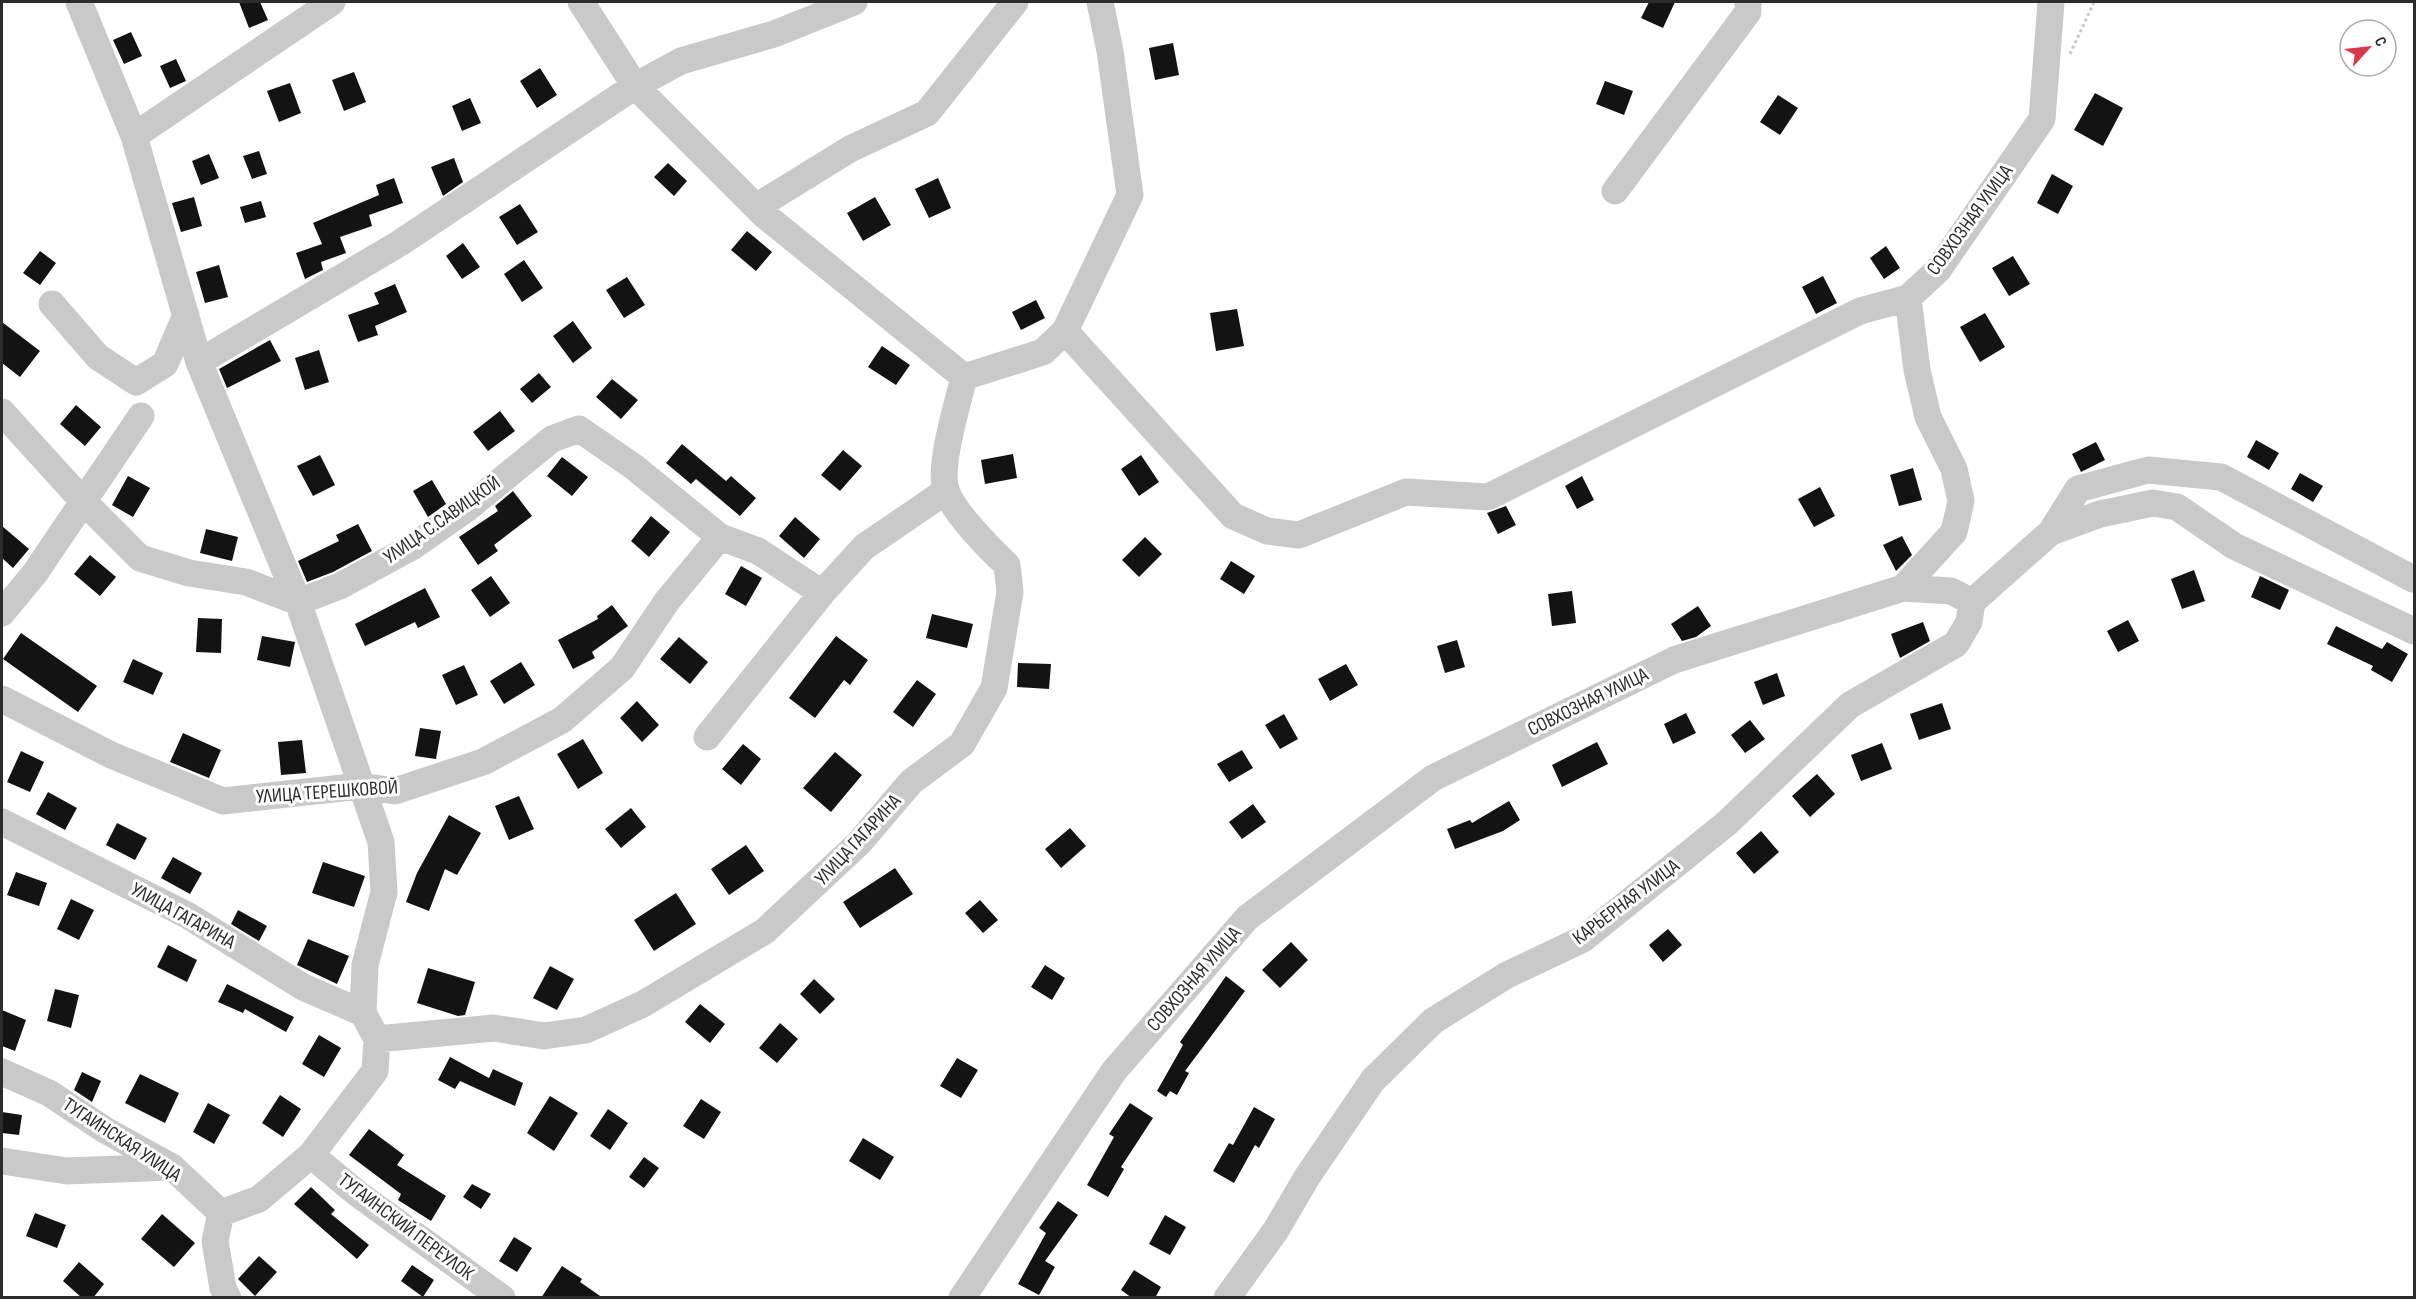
<svg xmlns="http://www.w3.org/2000/svg" width="2416" height="1299" font-family="'Sofia Sans Condensed',sans-serif">
	<rect width="100%" height="100%" fill="#fff"/>
	<path fill="#131313" d="M239 2H260L268 20 249 28Z
		M1649 2H1675L1663 28 1641 18Z
		M131 32 142 56 124 64 113 40Z
		M1173 43 1179 75 1155 80 1149 48Z
		M176 59 186 81 170 88 160 66Z
		M540 68 557 95 537 108 520 81Z
		M354 72 366 102 344 111 332 80Z
		M1605 81 1633 91 1624 115 1596 104Z
		M290 83 301 113 279 122 267 91Z
		M2095 93 2123 108 2103 146 2074 130Z
		M1778 95 1798 108 1780 135 1760 122Z
		M470 98 481 123 462 131 452 106Z
		M259 151 267 174 252 179 243 156Z
		M209 154 219 178 201 185 192 161Z
		M454 158 463 182 443 196 431 167Z
		M668 163 687 181 674 196 654 177Z
		M2052 174 2073 186 2058 214 2037 203Z
		M394 178 403 203 369 215 372 226 340 237 346 253 321 262 323 270 305 279 296 253 322 244 313 223 379 195 376 185Z
		M938 178 951 208 929 218 915 189Z
		M194 197 202 226 181 232 172 203Z
		M875 197 891 225 863 241 847 213Z
		M261 201 266 217 245 223 240 207Z
		M520 204 538 232 517 245 499 217Z
		M747 231 772 252 756 271 731 250Z
		M463 243 480 267 462 279 446 256Z
		M1886 246 1900 268 1884 279 1870 258Z
		M40 251 56 263 40 285 23 273Z
		M2013 256 2030 284 2009 296 1992 268Z
		M524 260 543 288 522 302 504 274Z
		M219 265 228 297 205 303 196 272Z
		M1823 276 1837 303 1816 314 1802 287Z
		M627 277 645 305 624 318 606 290Z
		M395 284 407 312 375 326 378 335 358 342 348 315 379 304 374 293Z
		M1036 300 1045 318 1021 330 1012 312Z
		M1237 309 1244 346 1216 351 1210 313Z
		M1985 313 2005 347 1980 362 1960 327Z
		M573 321 592 348 573 363 553 336Z
		M2 322 40 351 20 377 2 363Z
		M270 340 281 361 227 388 219 369Z
		M882 346 910 365 896 385 868 367Z
		M319 350 329 382 305 390 295 358Z
		M539 373 551 387 532 403 520 389Z
		M612 379 638 400 621 419 596 397Z
		M76 405 101 427 85 446 60 424Z
		M500 411 515 431 488 451 473 432Z
		M2256 440 2279 453 2269 470 2247 457Z
		M2096 442 2105 460 2081 472 2072 454Z
		M682 444 726 481 731 476 756 498 740 516 696 479 691 484 666 463Z
		M843 450 862 466 840 491 821 475Z
		M1013 454 1017 478 985 484 981 460Z
		M320 455 335 485 313 496 297 466Z
		M1141 455 1159 482 1139 496 1121 469Z
		M562 457 588 477 572 496 547 476Z
		M1913 468 1922 500 1899 506 1890 475Z
		M2300 473 2323 486 2313 502 2291 489Z
		M128 476 150 488 133 517 112 505Z
		M1582 476 1594 500 1577 509 1565 486Z
		M432 480 446 504 428 517 413 491Z
		M1820 487 1835 516 1814 527 1798 499Z
		M513 491 532 516 494 545 498 551 478 565 459 537 498 511 495 506Z
		M1506 506 1516 525 1498 534 1487 513Z
		M651 516 670 532 649 557 631 541Z
		M795 517 820 539 804 558 779 536Z
		M358 524 372 551 333 572 307 582 298 561 339 541 336 535Z
		M2 526 29 549 13 568 2 558Z
		M206 529 238 537 232 561 200 553Z
		M1902 536 1912 555 1896 571 1883 545Z
		M1145 537 1162 554 1139 577 1122 560Z
		M90 555 116 577 100 596 74 574Z
		M1231 561 1255 576 1244 594 1220 579Z
		M741 566 762 578 746 606 725 594Z
		M2194 570 2205 601 2182 609 2171 579Z
		M491 576 510 603 490 617 471 590Z
		M2260 576 2289 590 2280 610 2251 597Z
		M425 588 440 617 418 628 415 622 365 646 355 624Z
		M1572 591 1576 623 1552 626 1548 594Z
		M612 605 628 626 592 652 595 658 573 669 558 640 598 619 597 616Z
		M1698 606 1711 626 1696 637 1682 641 1671 624Z
		M932 614 973 624 967 648 926 638Z
		M198 618 222 619 221 653 196 652Z
		M2128 620 2139 641 2118 652 2107 631Z
		M1923 622 1930 641 1900 658 1891 634Z
		M2336 626 2382 649 2387 642 2408 654 2392 682 2371 670 2373 666 2327 644Z
		M21 633 97 686 78 712 3 659Z
		M262 636 295 642 290 667 257 660Z
		M836 636 868 660 850 685 844 680 815 718 789 698Z
		M679 637 708 662 690 684 660 659Z
		M1457 640 1465 667 1445 673 1437 646Z
		M133 659 163 673 153 695 123 682Z
		M521 662 535 685 504 704 490 681Z
		M1018 663 1051 664 1049 689 1017 687Z
		M1346 664 1358 685 1330 701 1318 679Z
		M464 665 478 695 456 705 442 675Z
		M1777 673 1785 696 1763 705 1754 682Z
		M917 680 936 694 913 727 893 712Z
		M637 701 659 725 642 742 620 718Z
		M1942 703 1951 729 1919 740 1910 714Z
		M1686 713 1696 733 1673 744 1664 724Z
		M1284 714 1298 739 1280 749 1265 725Z
		M1750 720 1765 739 1745 753 1731 735Z
		M420 728 441 731 436 759 415 756Z
		M183 733 221 750 209 778 170 762Z
		M583 739 603 773 578 789 557 754Z
		M302 740 306 773 281 775 278 742Z
		M1597 742 1608 764 1562 787 1552 765Z
		M1882 743 1892 769 1861 781 1851 755Z
		M743 744 761 759 741 785 722 769Z
		M1242 750 1253 768 1229 782 1217 764Z
		M21 751 44 762 30 792 7 782Z
		M835 752 862 775 831 812 803 788Z
		M1817 774 1835 794 1810 817 1792 796Z
		M48 792 77 808 65 830 36 814Z
		M519 796 534 829 509 840 495 806Z
		M1509 801 1520 820 1503 831 1455 849 1447 829 1470 820 1472 823Z
		M1253 804 1266 822 1242 839 1229 822Z
		M631 808 646 827 621 848 605 829Z
		M449 815 481 833 457 875 445 869 429 911 406 902 417 873Z
		M117 823 147 838 135 860 106 845Z
		M1070 828 1086 846 1061 868 1045 849Z
		M1761 831 1779 852 1754 874 1736 853Z
		M746 845 764 871 729 895 711 869Z
		M173 857 202 873 190 894 161 878Z
		M323 862 365 876 354 907 312 893Z
		M895 868 913 894 860 928 843 902Z
		M16 872 47 883 39 906 7 895Z
		M676 893 696 924 654 951 634 920Z
		M71 899 94 910 79 940 57 929Z
		M980 900 998 920 983 933 965 913Z
		M238 910 267 926 259 941 231 924Z
		M1668 929 1682 945 1663 962 1649 945Z
		M308 939 349 956 337 984 297 965Z
		M1291 942 1308 960 1280 988 1262 970Z
		M168 945 197 960 187 982 157 967Z
		M1045 965 1065 978 1052 1000 1031 987Z
		M550 966 574 979 557 1010 533 998Z
		M428 968 475 982 465 1015 458 1016 417 1003Z
		M1226 976 1245 991 1185 1071 1189 1073 1177 1095 1170 1091 1166 1097 1157 1091 1183 1045 1180 1042Z
		M814 979 835 999 820 1014 800 994Z
		M227 984 294 1017 286 1032 245 1009 243 1013 218 1002Z
		M55 989 79 995 71 1028 47 1021Z
		M700 1004 725 1024 710 1043 685 1022Z
		M2 1010 26 1020 15 1051 2 1046Z
		M780 1023 798 1039 777 1063 759 1048Z
		M319 1035 341 1048 324 1077 302 1064Z
		M450 1057 489 1078 493 1069 523 1083 515 1106 460 1081 455 1089 438 1080Z
		M957 1058 978 1070 961 1098 940 1086Z
		M82 1072 101 1081 92 1102 74 1090Z
		M140 1074 179 1093 165 1123 125 1103Z
		M280 1095 301 1109 283 1137 262 1123Z
		M550 1096 578 1113 554 1151 527 1133Z
		M701 1099 721 1112 704 1139 683 1126Z
		M208 1103 230 1115 214 1144 193 1132Z
		M1130 1103 1153 1118 1121 1167 1124 1169 1108 1197 1087 1185 1114 1137 1109 1134Z
		M1254 1107 1275 1119 1259 1148 1255 1145 1234 1183 1213 1171 1229 1143 1233 1145Z
		M608 1109 628 1123 610 1150 590 1136Z
		M2 1112 22 1115 19 1135 2 1133Z
		M369 1129 404 1155 397 1165 446 1196 431 1221 398 1200 401 1194 349 1155Z
		M863 1138 894 1157 880 1180 849 1161Z
		M644 1157 659 1168 644 1188 629 1177Z
		M472 1184 491 1194 481 1209 463 1197Z
		M311 1187 335 1210 331 1214 369 1245 357 1259 294 1204Z
		M1058 1201 1078 1215 1045 1261 1055 1267 1039 1295 1018 1284 1046 1233 1039 1228Z
		M35 1213 66 1225 57 1248 26 1236Z
		M162 1214 195 1243 174 1267 141 1239Z
		M1165 1215 1186 1227 1170 1255 1149 1244Z
		M514 1237 532 1248 517 1272 499 1261Z
		M259 1256 277 1272 255 1296 238 1279Z
		M79 1262 104 1284 93 1298H82L63 1281Z
		M412 1265 434 1280 423 1297 401 1281Z
		M562 1266 582 1279 580 1282 603 1298H541Z
		M1134 1270 1161 1287 1155 1298H1132L1121 1290Z"/>
	<g fill="none" stroke-linecap="round" stroke-linejoin="round">
		<path stroke="#c9c9c9" stroke-width="3" stroke-dasharray="3 3" stroke-linecap="butt" d="M2070 54 2094 2"/>
		<path stroke="#c9c9c9" stroke-width="27" d="M79 2 134 136 199 362 298 602 381 842 384 892 365 965 363 1013 377 1039 375 1071 311 1155 259 1199 221 1213
			M581 2 635 86 763 214 964 377 1043 352 1065 331 1233 516 1267 531 1299 535 1406 492 1488 497 1860 311 1908 298
			M134 136 332 2
			M1615 191 1748 12V2
			M756 207 850 149 927 113 1015 2
			M52 304 98 357 136 382 165 364 186 315
			M1065 331 1130 195 1110 51 1100 2
			M199 362 400 243 635 86 681 61 774 34 854 2
			M2 412 82 500 140 558 189 573 246 582 298 602 340 586 412 547 465 510 552 439 579 429 634 467 720 537 758 551 822 593
			M2051 532 2100 514 2153 503 2177 507 2234 546 2414 631
			M1972 602 2051 532 2078 489 2148 470 2221 477 2413 579
			M2 613 35 573 141 416
			M2 699 111 755 223 801 361 786 395 791 483 762 562 720 622 668 667 601 720 537
			M707 737 822 593 864 547 946 491
			M2 822 187 915 303 987 363 1013
			M377 1039 494 1028 544 1036 586 1030 643 1004 765 931 859 843 911 782 962 744 994 688 1010 592 1007 565C990 549 953 512 946 490 938 466 958 403 964 377
			M2 1072 49 1093 105 1130 172 1167 221 1213 215 1241 223 1288 228 1298
			M311 1155 358 1194 502 1298
			M2 1161 67 1171 172 1167
			M962 1298 1114 1071 1247 918 1433 778 1674 660 1903 588 1954 532 1961 501 1954 469 1928 417 1917 370 1908 298 1938 270 2042 119 2051 2
			M1227 1298 1276 1230 1307 1177 1373 1080 1433 1021 1507 975 1583 939 1727 823 1850 705 1956 644 1969 622 1972 602 1951 591 1903 588"/>
	</g>
	<g text-anchor="middle" dominant-baseline="central" stroke-width="6" stroke-linejoin="round" paint-order="stroke">
		<g font-size="20" fill="#2c2c2c" stroke="#fff">
			<text transform="translate(1970 220) rotate(-54)">СОВХОЗНАЯ УЛИЦА</text>
			<text transform="translate(442 520) rotate(-35)">УЛИЦА С.САВИЦКОЙ</text>
			<text transform="translate(1588 702) rotate(-26)">СОВХОЗНАЯ УЛИЦА</text>
			<text transform="translate(327 792) rotate(-4)">УЛИЦА ТЕРЕШКОВОЙ</text>
			<text transform="translate(858 840) rotate(-47)">УЛИЦА ГАГАРИНА</text>
			<text transform="translate(1626 902) rotate(-37)">КАРЬЕРНАЯ УЛИЦА</text>
			<text transform="translate(183 916) rotate(29)">УЛИЦА ГАГАРИНА</text>
			<text transform="translate(1194 979) rotate(-49)">СОВХОЗНАЯ УЛИЦА</text>
			<text transform="translate(122 1140) rotate(33)">ТУГАИНСКАЯ УЛИЦА</text>
			<text transform="translate(406 1227) rotate(37)">ТУГАИНСКИЙ ПЕРЕУЛОК</text>
		</g>
	</g>
	<rect width="2416" height="1299" fill="none" stroke="#2c2c2c" stroke-width="6"/>
	<g transform="translate(2368 48) rotate(63)"><circle r="28" fill="#ffffff" stroke="#ababab" stroke-width="1.5"/>
	<path d="M0-4.5L10 22L0 15L-10 22Z" fill="#d73949"/>
	<text y="-9" font-size="16" font-weight="bold" text-anchor="middle" fill="#2c2c2c">С</text>
	</g>
</svg>
